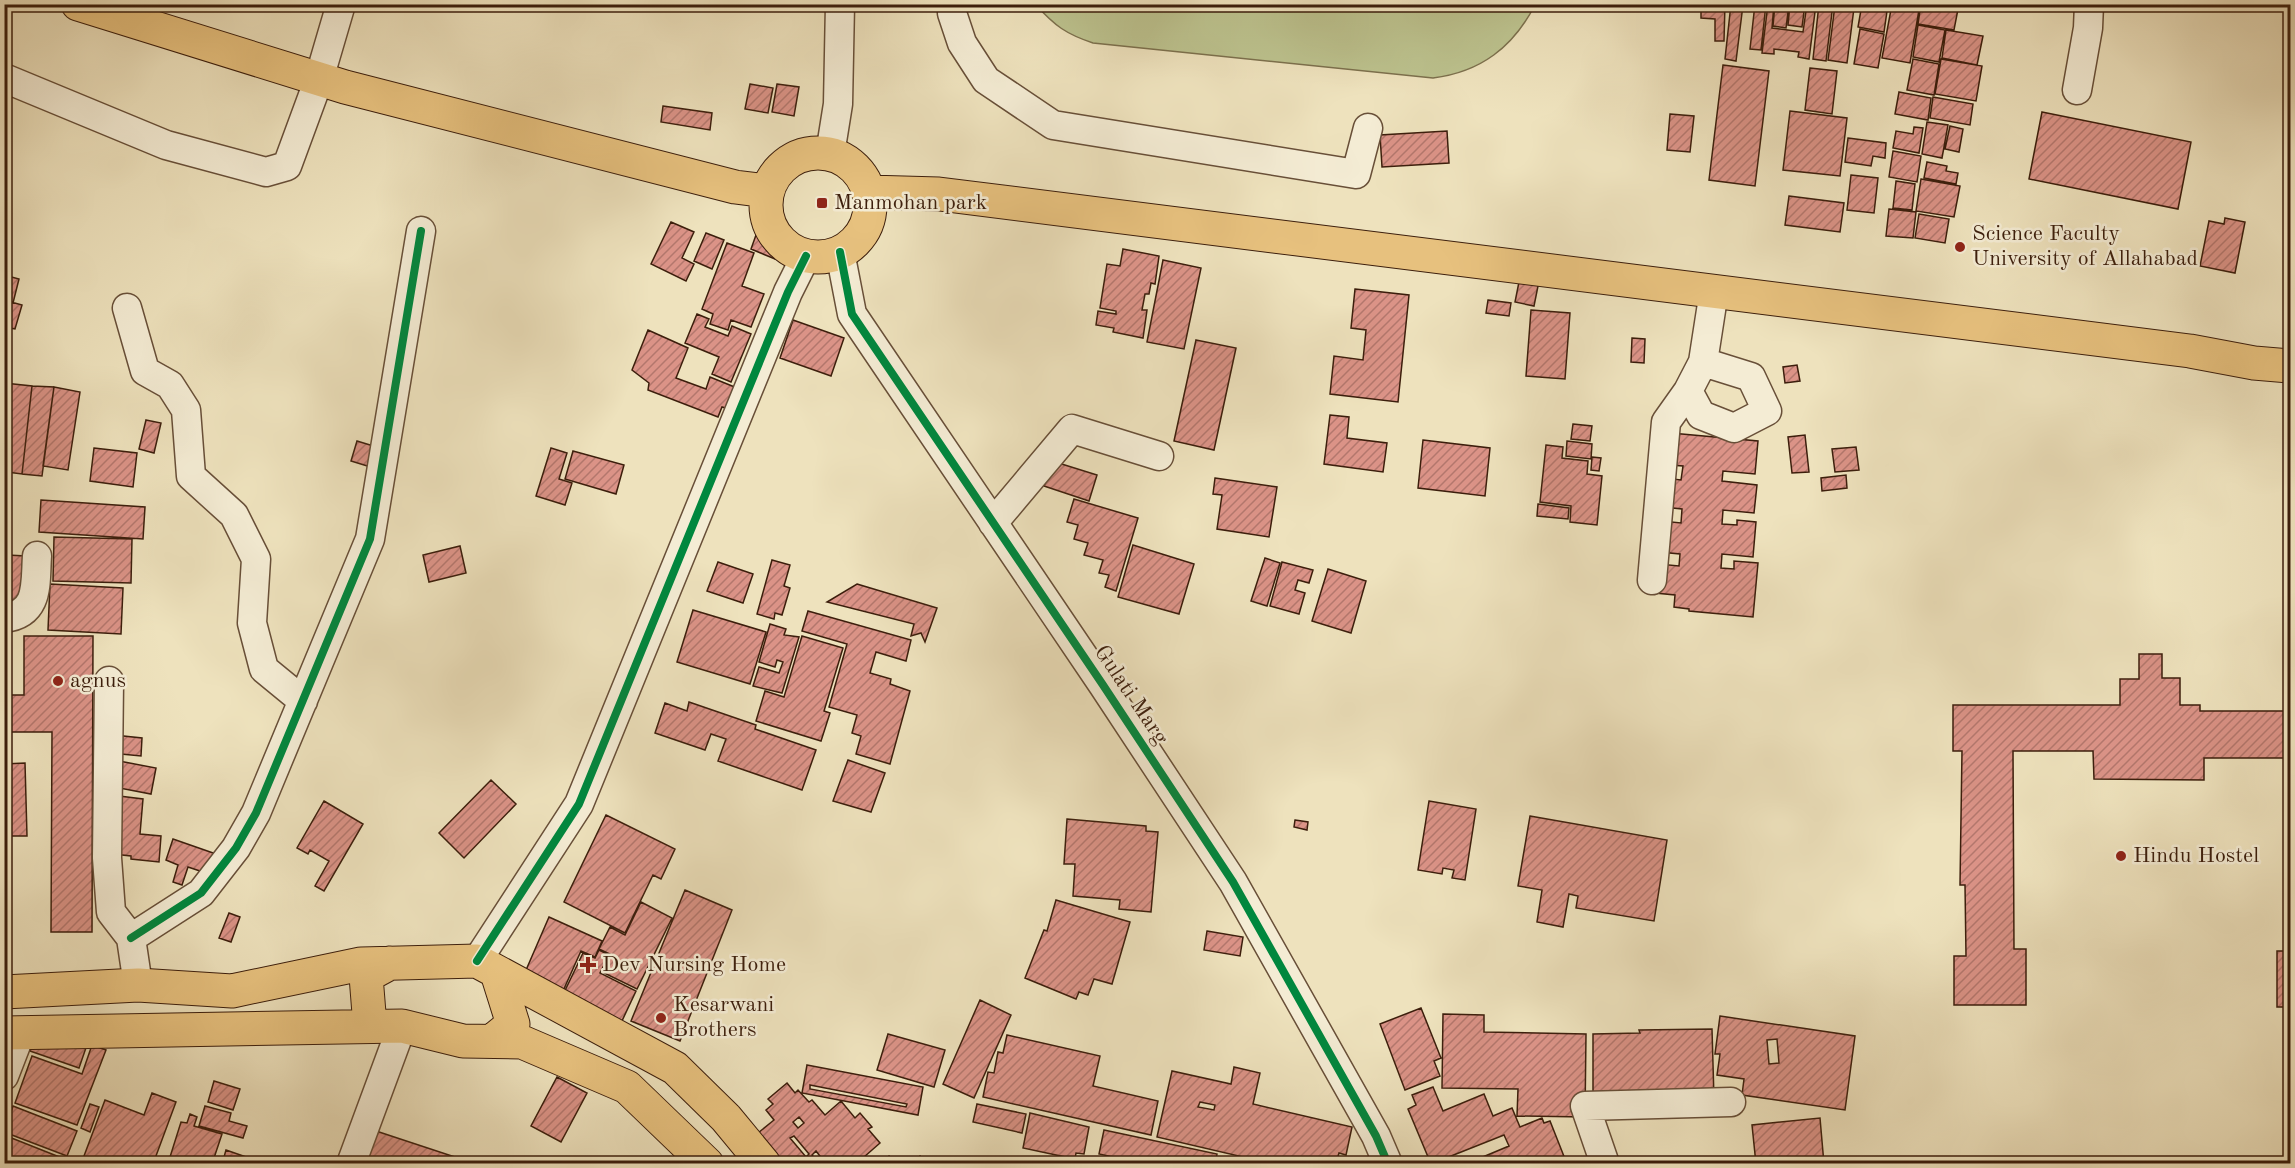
<svg xmlns="http://www.w3.org/2000/svg" width="2295" height="1168" font-family="'Old Standard TT',serif">
	<defs>
		<pattern id="building-hatch" width="6" height="6" patternUnits="userSpaceOnUse" patternTransform="scale(1.5)"><rect width="6" height="6" fill="#db9387"/><path d="M-1 1l2-2M0 6l6-6M5 7l2-2" fill="none" stroke="#b3776d"/></pattern>
	</defs>
	<rect width="100%" height="100%" fill="#eee2bd"/>
	<filter id="stains"><feTurbulence type="fractalNoise" baseFrequency=".00333" numOctaves="4"/><feColorMatrix values="0 0 0 0 .2 0 0 0 0 .09 0 0 0 0 .02 0 0 0 .5 -.17"/></filter>
	<radialGradient id="worn" r=".72"><stop offset=".6" stop-color="#630" stop-opacity="0"/><stop offset="1" stop-color="#630" stop-opacity=".3"/></radialGradient>
	<path fill="#bcc28e" stroke="#7c704d" stroke-width="1.5" d="M1036 5H1535C1513 47 1481 72 1433 78L1093 43C1066 34 1055 26 1036 5Z"/>
	<path fill="url(#building-hatch)" stroke="#3c1e0c" stroke-width="1.5" fill-rule="evenodd" d="M1701 4H1725L1724 41H1715V19L1701 18Z
		M1731 4 1743 5 1736 61 1725 59Z
		M1755 4H1766L1761 50 1750 49Z
		M1768 4H1774L1772 28 1803 32 1807 4H1816L1809 59 1798 57 1799 52 1774 49V54L1762 53Z
		M1775 4H1789L1786 28 1773 26Z
		M1790 4H1805L1802 27 1788 25Z
		M1819 4H1833L1826 61 1813 59Z
		M1862 4H1888L1884 32 1858 27Z
		M1892 4H1920L1910 63 1882 58Z
		M1921 4H1959L1954 30 1918 24Z
		M1835 5 1854 8 1847 63 1828 60Z
		M1918 25 1945 30 1939 62 1913 57Z
		M1860 29 1884 34 1878 68 1854 64Z
		M1946 30 1983 36 1977 65 1942 58Z
		M1913 59 1939 64 1934 95 1907 90Z
		M1941 59 1982 66 1976 101 1935 94Z
		M1723 65 1769 71 1755 186 1709 180Z
		M1810 68 1837 71 1832 114 1805 110Z
		M750 84 773 88 768 113 745 109Z
		M777 84 799 87 794 116 772 112Z
		M1899 92 1931 98 1928 120 1895 114Z
		M1933 97 1973 104 1970 125 1930 118Z
		M663 106 712 113 710 130 661 122Z
		M1790 111 1847 118 1840 176 1783 170Z
		M2042 112 2191 142 2178 209 2029 179Z
		M1670 114 1694 116 1690 152 1667 150Z
		M1927 122 1948 125 1942 158 1922 154Z
		M1950 126 1963 129 1959 152 1945 149Z
		M1914 127 1923 128 1919 153 1893 148 1896 131 1913 134Z
		M1447 131 1449 163 1382 167 1380 135Z
		M1848 138 1886 143 1885 158 1873 156 1871 166 1845 162Z
		M1893 151 1921 156 1917 182 1889 177Z
		M1927 162 1947 166 1946 171 1958 173 1956 184 1924 178Z
		M1851 175 1878 178 1874 213 1847 210Z
		M1921 179 1960 186 1954 217 1916 211Z
		M1896 181 1915 184 1912 210 1893 208Z
		M1789 196 1844 203 1840 232 1785 225Z
		M1889 209 1916 212 1913 238 1886 236Z
		M1919 214 1949 219 1945 243 1915 238Z
		M2225 218 2245 222 2235 273 2200 266 2209 221 2224 224Z
		M671 222 694 232 682 258 694 264 686 281 651 264Z
		M706 233 724 240 712 269 694 261Z
		M756 235 780 245 775 259 751 249Z
		M727 243 754 253 742 286 764 294 751 327 731 320 728 330 710 324 713 314 702 309Z
		M1123 249 1159 256 1155 284 1151 283 1149 294H1145L1142 310H1147L1143 338 1113 332 1114 328 1096 325 1098 311 1116 314V311L1100 308 1107 264 1120 266Z
		M1163 260 1201 268 1184 349 1147 342Z
		M4 275 19 279 13 303 4 300Z
		M1520 277 1539 281 1534 306 1515 302Z
		M1355 289 1409 295 1398 402 1330 394 1334 356 1363 360 1366 330 1351 328Z
		M4 300 22 305 15 329 4 327Z
		M1488 300 1511 303 1509 316 1486 313Z
		M1531 310 1570 313 1565 379 1526 376Z
		M697 314 709 319 705 327 728 336 732 326 751 334 731 382 712 374 719 357 685 343Z
		M793 320 844 338 831 376 780 358Z
		M648 330 688 348 676 378 706 389 710 377 737 388 729 409 722 407 718 417 648 390 649 383 632 370Z
		M1632 338 1645 339 1644 363 1631 362Z
		M1196 340 1236 348 1214 450 1174 441Z
		M1797 365 1800 381 1785 383 1783 367Z
		M4 383 32 386 22 474 7 472 8 456H4Z
		M32 386 54 387 42 476 22 474Z
		M54 387 80 392 68 470 43 466Z
		M1330 415 1349 417 1347 438 1387 443 1383 472 1324 464Z
		M146 420 161 423 154 453 139 449Z
		M1573 424 1592 426 1590 441 1571 439Z
		M1660 432 1758 441 1755 474 1723 471 1722 481 1757 485 1754 513 1723 510 1722 524 1737 525V520L1756 522 1753 557 1722 554 1721 568 1734 569V561L1758 563 1753 617 1689 611V609L1674 607 1675 595 1645 592 1648 563 1679 566 1680 554 1649 551 1652 520 1681 523 1682 509 1653 506 1655 477 1681 480 1683 466 1657 464Z
		M1805 435 1809 472 1792 473 1788 437Z
		M1423 440 1490 448 1485 496 1418 488Z
		M357 441 380 448 374 468 351 461Z
		M1567 441 1592 444 1591 459 1566 456Z
		M1546 445 1563 447 1562 458 1588 461 1587 474 1602 476 1597 525 1570 522 1571 506 1540 502Z
		M1856 447 1859 470 1835 472 1832 449Z
		M94 448 137 453 133 487 90 481Z
		M551 448 567 453 559 479 572 483 565 505 536 496Z
		M573 451 624 465 616 494 565 479Z
		M1592 457 1601 458 1599 471 1591 470Z
		M1052 461 1097 475 1089 501 1044 486Z
		M1846 475 1847 488 1822 491 1821 478Z
		M1215 478 1277 487 1269 537 1217 529 1222 495 1213 494Z
		M1074 499 1138 518 1116 591 1105 587 1109 575 1099 573 1103 560 1084 555 1088 543 1074 539 1078 525 1067 522Z
		M41 500 145 507 143 539 39 532Z
		M1538 504 1569 508 1568 519 1537 516Z
		M54 537 132 539 131 583 53 581Z
		M1133 545 1194 564 1179 614 1118 597Z
		M460 546 466 573 429 582 423 555Z
		M7 555 26 556 20 609 4 610V569H7Z
		M1265 558 1280 563 1267 606 1251 601Z
		M772 560 790 565 784 586 790 588 782 615 775 613 774 619 757 614Z
		M718 562 753 574 743 603 707 591Z
		M1282 562 1313 570 1309 583 1298 580 1295 590 1305 593 1299 614 1270 606Z
		M1328 569 1366 581 1351 633 1312 621Z
		M50 584 123 588 121 634 48 630Z
		M857 584 937 608 925 642 921 633 911 636 914 624 827 602Z
		M693 610 766 632 750 684 677 662Z
		M808 611 911 640 906 661 876 652 870 673 891 679 890 684 910 691 890 764 856 754 861 736 852 733 857 715 829 707 847 644 802 631Z
		M770 624 786 629 784 635 799 637 782 693 753 686 759 667 779 673 783 662 777 660 775 667 759 662Z
		M4 631H11L10 691H4Z
		M24 636H93L92 932H51L52 732H4V695H24Z
		M802 636 843 648 824 711 830 713 821 741 756 721 765 691 784 697Z
		M2139 654H2162V678H2180V705H2200V711H2286V700H2290V758H2204V780L2094 779 2093 751H2013L2014 949H2026V1005H1954V956H1966L1965 885H1960L1962 751H1953V705H2120V679H2139Z
		M689 702 756 725 755 729 816 750 802 790 718 761 726 739 711 734 705 750 655 733 665 703 687 711Z
		M114 735 142 738 141 756 111 753Z
		M848 760 885 773 871 812 833 801Z
		M119 761 156 768 151 794 114 787Z
		M25 763 27 836H4V764Z
		M491 780 516 804 464 858 439 833Z
		M119 796 143 799 140 834 161 836 159 862 131 859V856L113 854Z
		M324 801 363 824 324 891 315 886 329 861 310 850 308 854 297 848Z
		M1429 801 1476 809 1465 880 1452 878 1454 870 1443 868 1442 874 1418 870Z
		M606 815 675 849 661 879 653 875 625 933 564 902Z
		M1530 816 1667 840 1654 921 1576 908 1578 896 1569 894 1563 927 1537 922 1542 890 1518 886Z
		M1067 819 1146 826V831L1158 832 1151 912 1119 909 1120 900 1073 896 1075 864H1064Z
		M2288 819H2290V885H2288Z
		M1295 820 1308 822 1307 830 1294 827Z
		M173 839 216 854 209 874 188 867 182 885 173 882 178 865 166 860Z
		M685 890 732 910 680 1041 631 1021Z
		M1056 900 1130 922 1112 984 1094 979 1088 995 1079 992 1076 999 1025 978 1044 930 1047 931Z
		M641 902 672 918 637 989 602 972 610 954 599 949 610 927 625 935Z
		M229 913 240 917 231 942 219 938Z
		M549 917 602 941 595 957 581 951 563 991 523 977Z
		M1207 931 1243 937 1240 956 1204 950Z
		M599 950 609 955 600 973 636 991 621 1023 560 1001 583 953 595 958Z
		M2277 951H2290V1007H2277Z
		M980 1000 1011 1015 974 1098 943 1084Z
		M1421 1008 1441 1058 1434 1061 1440 1076 1405 1090 1380 1024Z
		M1443 1014 1484 1015V1032L1586 1034 1585 1117 1517 1116 1518 1089 1442 1088Z
		M1720 1016 1855 1036 1845 1110 1742 1095 1744 1079 1717 1075 1720 1054H1715ZM1777 1039 1779 1063 1769 1064 1767 1040Z
		M1712 1029 1714 1099 1593 1094V1034L1640 1033 1639 1030Z
		M888 1034 945 1050 934 1087 877 1070Z
		M1007 1035 1100 1056 1093 1086 1158 1101 1151 1135 983 1097 988 1072 994 1073 998 1052 1003 1053Z
		M35 1036 88 1042 79 1068 30 1051Z
		M92 1045 106 1050 77 1125 15 1103 32 1056 82 1074Z
		M807 1065 923 1087 918 1115 802 1093ZM810 1085 907 1104 906 1107 810 1089Z
		M1234 1067 1260 1073 1253 1104 1352 1127 1346 1155 1339 1153 1336 1164H1273L1157 1137 1172 1071 1231 1084ZM1200 1102 1215 1105 1214 1110 1198 1107Z
		M557 1077 587 1093 561 1142 531 1126Z
		M214 1081 240 1089 233 1110 208 1102Z
		M787 1083 795 1093 798 1090 809 1102 812 1100 825 1115 841 1101 855 1118 860 1113 872 1127 868 1129 880 1143 856 1164H826L816 1151 812 1155 819 1164H765L758 1133 774 1120 766 1110 773 1104 768 1099ZM799 1117 804 1123 798 1128 793 1122ZM794 1136 809 1154 806 1157 790 1138Z
		M1433 1087 1443 1111 1484 1094 1493 1116 1512 1108 1520 1127 1542 1118 1544 1123 1550 1121 1567 1164H1466L1509 1146 1504 1135 1441 1160 1442 1164H1431L1408 1109 1416 1105 1412 1095Z
		M152 1093 176 1102 153 1164H81L105 1100 144 1115Z
		M90 1104 99 1107 90 1132 81 1128Z
		M977 1104 1026 1114 1022 1133 973 1122Z
		M13 1106 77 1131 67 1156 4 1132Z
		M205 1106 231 1113 229 1121 247 1126 243 1138 199 1126Z
		M1030 1113 1089 1127 1084 1154 1076 1153 1075 1159 1023 1148Z
		M190 1114 197 1117 194 1126 222 1134 212 1164H191L170 1157 181 1122 187 1123Z
		M1820 1118 1824 1164H1756L1752 1125Z
		M370 1129 464 1160 463 1164H359Z
		M1104 1130 1217 1154 1215 1164H1146L1099 1154Z
		M4 1135 67 1160 66 1164 4 1163Z
		M226 1150 249 1158 247 1164H222Z
		M889 1156 895 1164H879Z
		M920 1156 926 1164H910Z"/>
	<g fill="none" stroke-linecap="round" stroke-linejoin="round">
		<g stroke="#684f38" stroke-width="31">
			<path id="minor" d="M953 4 952 13 962 43 986 80 1053 125 1356 174 1368 128
				M4 78 166 145 266 172 287 166 319 79 341 4
				M2077 90 2088 28 2089 4
				M830 154 838 104 840 4
				M840 252 852 314 1103 685 1233 882 1376 1136 1388 1164
				M127 308 145 371 170 385 186 410 191 476 234 515 256 559 252 623 264 669 303 701
				M1688 391 1701 415 1734 428 1767 411 1751 377 1703 362
				M993 523 1072 429 1159 456
				M1652 580 1666 422 1688 391 1703 362 1714 291
				M4 618C40 614 35 583 37 556
				M109 681 107 858 111 912 131 938 138 985
				M131 938 201 893 236 848 256 813 370 539 421 231
				M477 961 579 804 788 292 806 256
				M4 1076 21 1032
				M351 1164 402 1026
				M1605 1164 1585 1106 1731 1102"/>
		</g>
		<g stroke="#3c1e0c" stroke-width="35">
			<path id="major" d="M78 4 345 87 735 187 767 191
				M766 205a52 52 0 1 1 104 0a52 52 0 1 1-104 0Z
				M868 192 939 194 2190 351 2254 363 2290 366
				M4 992 138 985 232 991 361 964 477 961 675 1068 726 1118 764 1164
				M370 1026 366 976 390 963
				M4 1033 402 1026 463 1041 522 1042 627 1087 707 1164
				M492 1041 513 1024 497 973"/>
		</g>
		<use href="#minor" stroke="#f4ecd4" stroke-width="28"/>
		<use href="#major" stroke="#e7c17e" stroke-width="33"/>
		<g stroke="#f4ecd4" stroke-width="11">
			<path id="cycleway" d="M840 252 852 314 1103 685 1233 882 1376 1136 1388 1164
				M131 938 201 893 236 848 256 813 370 539 421 231
				M477 961 579 804 788 292 806 256"/>
		</g>
		<use href="#cycleway" stroke="#00873e" stroke-width="8"/>
	</g>
	<g fill="#8f2418" stroke="#f4ecd4" stroke-width="2">
		<rect x="816" y="197" width="12" height="12" rx="3"/>
		<circle cx="1960" cy="247" r="6"/>
		<circle cx="58" cy="681" r="6"/>
		<circle cx="2121" cy="856" r="6"/>
		<path d="M585 956h6v6h6v6h-6v6h-6v-6h-6v-6h6z"/>
		<circle cx="661" cy="1018" r="6"/>
	</g>
	<g text-anchor="middle" dominant-baseline="central" stroke-width="5" stroke-linejoin="round" paint-order="stroke">
		<g font-size="22" fill="#3c1e0c" stroke="#f4ecd4" text-anchor="start">
			<text x="834" y="203">Manmohan park</text>
			<text x="1972" y="234">Science Faculty<tspan x="1972" dy="25">University of Allahabad</tspan></text>
			<text x="70" y="681">agnus</text>
			<text x="2133" y="856">Hindu Hostel</text>
			<text x="602" y="965">Dev Nursing Home</text>
			<text x="673" y="1005">Kesarwani<tspan x="673" dy="25">Brothers</tspan></text>
		</g>
		<g font-size="22" fill="#3c1e0c" stroke="#f4ecd4">
			<text transform="translate(1131 695) rotate(56)">Gulati Marg</text>
		</g>
	</g>
	<rect width="2295" height="1168" fill="none" stroke="#eee2bd" stroke-width="24"/>
	<rect x="6" y="6" width="2283" height="1156" fill="none" stroke="#3c1e0c" stroke-width="3"/>
	<rect x="12" y="12" width="2271" height="1144" fill="none" stroke="#3c1e0c" stroke-width="1.5"/>
	<rect width="100%" height="100%" filter="url(#stains)"/>
	<rect width="100%" height="100%" fill="url(#worn)"/>
</svg>
